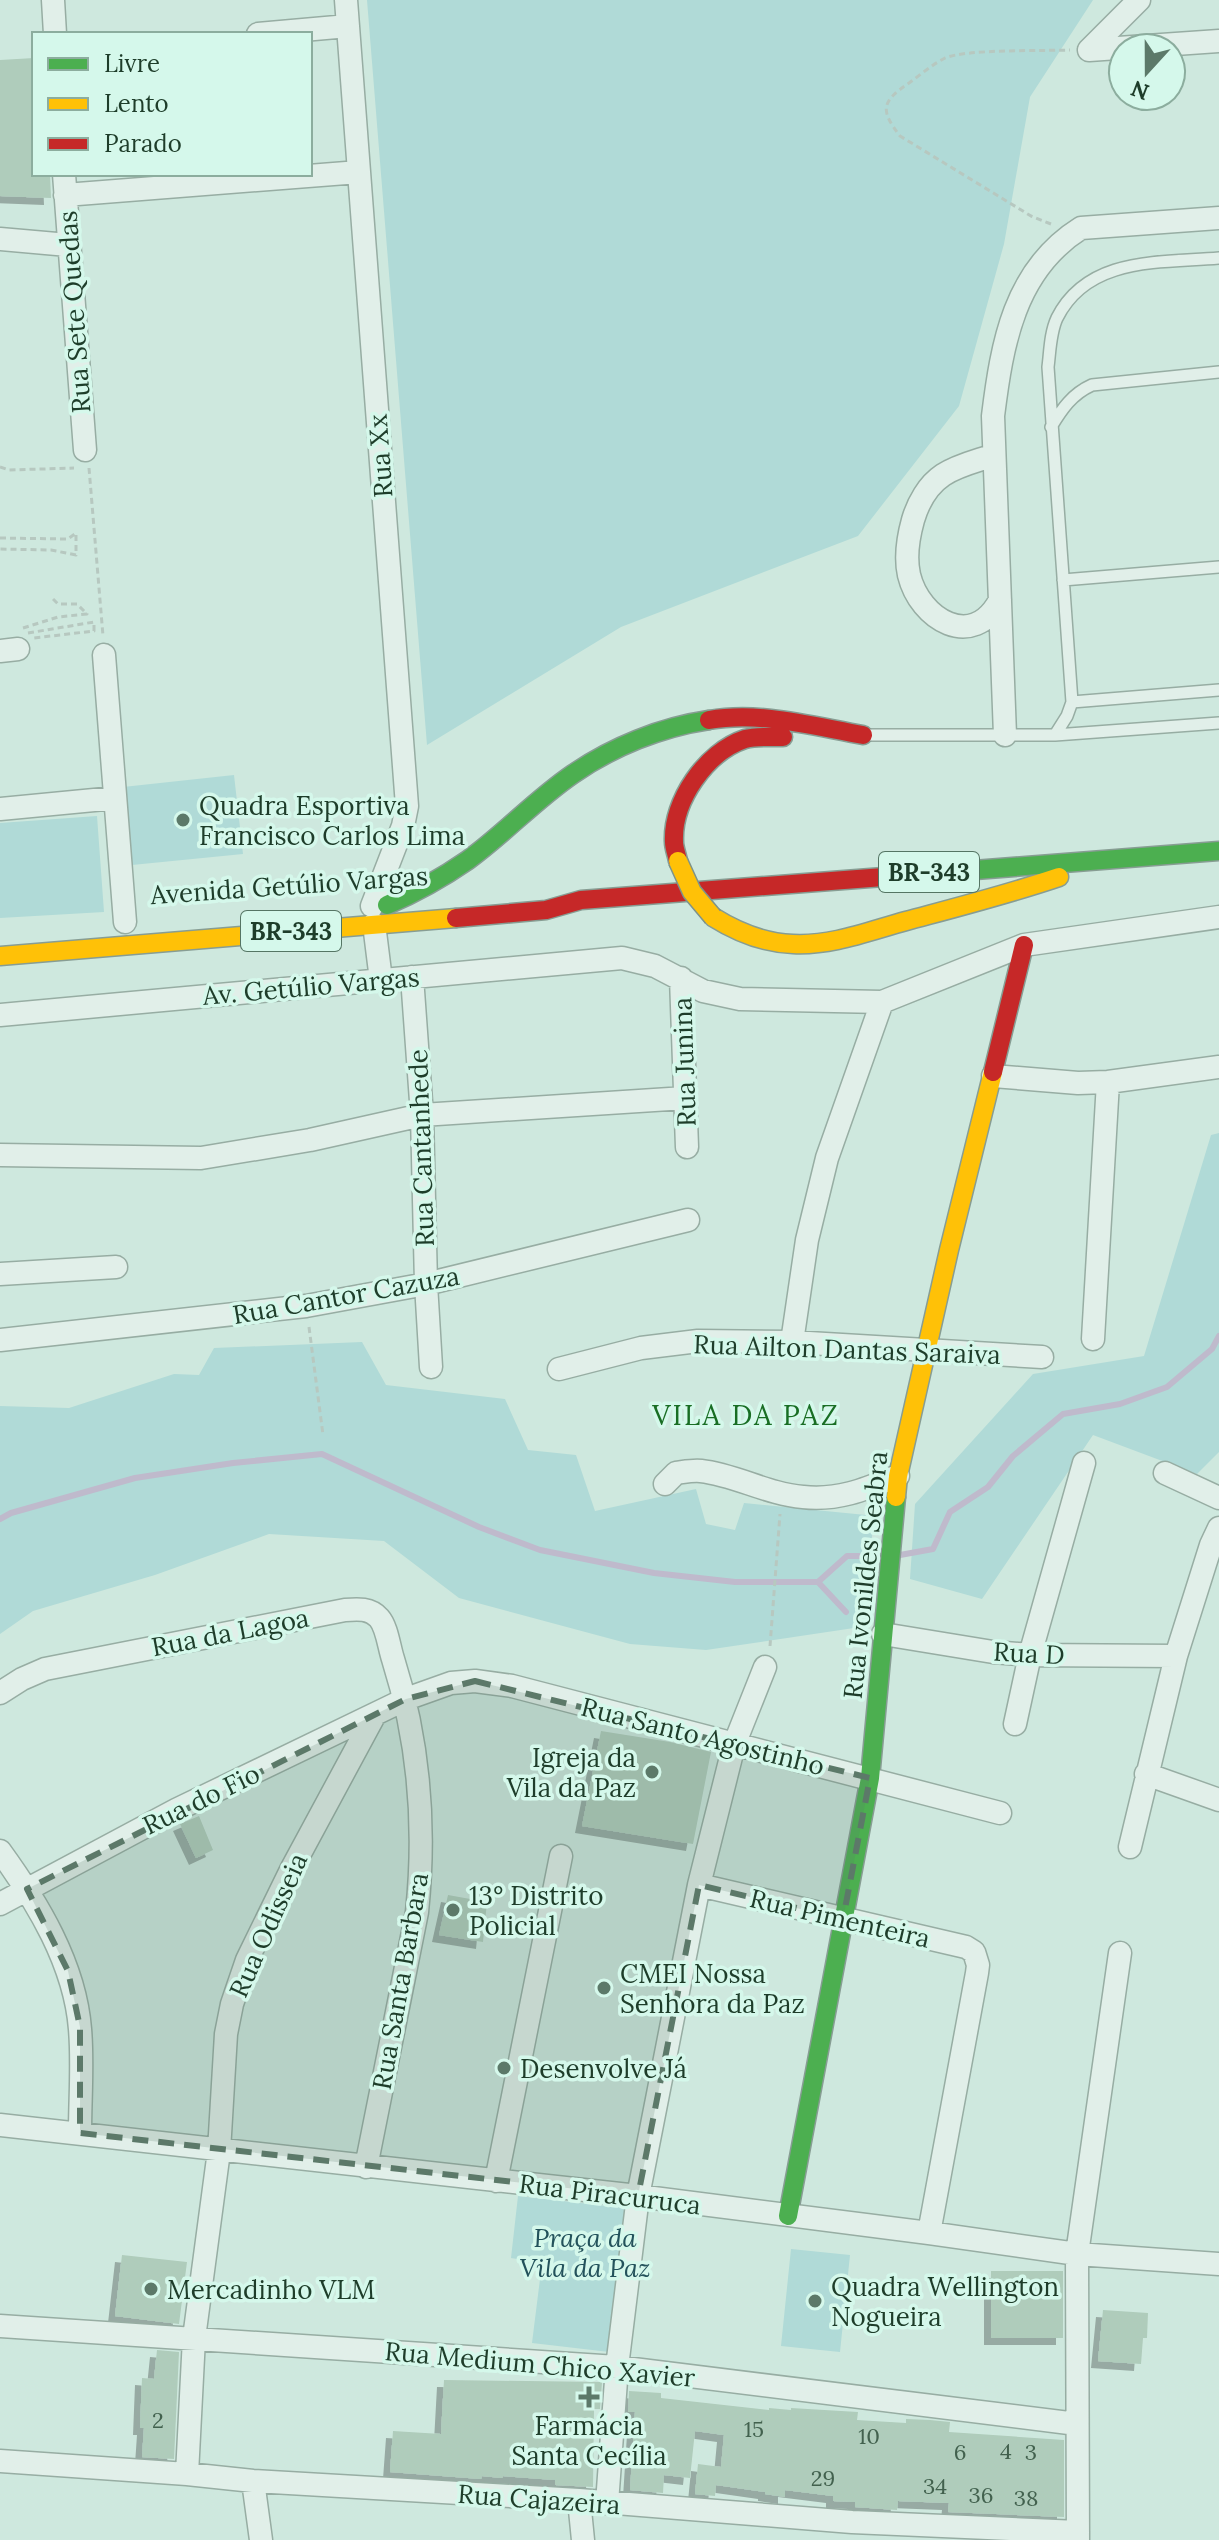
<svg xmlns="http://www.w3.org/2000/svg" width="1219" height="2540" font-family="Lora,serif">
	<defs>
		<filter id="shadow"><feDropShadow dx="-7" dy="7" stdDeviation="0" flood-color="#0004"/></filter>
	</defs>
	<rect width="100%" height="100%" fill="#cee8de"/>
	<path fill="#b0dad7" d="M367 0H1093L1030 97 1004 244 959 406 858 536 621 627 427 745Z
		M234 775 243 854 132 865 123 787Z
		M97 816 104 912 0 918V823Z
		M1219 1133V1452L1197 1474 1093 1435 982 1599 910 1579 915 1504 1033 1374 1144 1356 1211 1135Z
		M362 1342 386 1385 505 1399 528 1450 576 1455 595 1511 696 1489 706 1524 735 1530 744 1503 876 1516 854 1628 706 1650 630 1644 459 1598 384 1541 269 1534 155 1575 33 1611 0 1634V1406L69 1408 174 1374 199 1375 214 1348Z
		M518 2196 635 2209 618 2353 532 2343 542 2263 511 2258Z
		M791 2249 850 2255 840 2352 781 2346Z"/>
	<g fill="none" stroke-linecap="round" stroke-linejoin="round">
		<path stroke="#bfbacc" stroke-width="6" d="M0 1519 11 1513 135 1478 233 1463 322 1454 479 1527 540 1550 654 1573 735 1582H818L846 1612
			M900 1555 933 1549 950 1512 988 1487 1013 1456 1063 1414 1120 1404 1167 1387 1212 1349 1219 1336
			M818 1582 847 1556H859"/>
	</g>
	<path fill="#afccbb" filter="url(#shadow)" d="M34 58V174H50L51 198 0 196V60Z
		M601 1731 670 1742 711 1752 693 1844 582 1826Z
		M199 1816 213 1850 196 1858 180 1824Z
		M448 1895 487 1902 483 1942 439 1935Z
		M122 2255 187 2262 179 2324 115 2316Z
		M991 2271H1063V2338H991Z
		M1103 2310 1148 2313 1147 2338H1143L1141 2364 1098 2361Z
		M157 2350 179 2352 174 2459 142 2457 144 2428H140L142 2378 154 2379Z
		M444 2380 602 2382 600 2409H594L593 2487 555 2485V2480L503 2476 502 2478 482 2476 481 2479 390 2472 393 2431 441 2434Z
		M629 2391 661 2393V2398L769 2410V2408L791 2410V2408L858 2412 857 2420 906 2423V2419L930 2420 950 2422 949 2432 1064 2440V2517L948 2512 949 2503 898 2501 897 2510 855 2507V2502L833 2501V2496L785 2490V2497L765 2494V2492L716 2485 715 2496 695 2494 698 2464 721 2467 724 2435 695 2431 690 2478 664 2475 663 2493 630 2490 635 2412H628Z"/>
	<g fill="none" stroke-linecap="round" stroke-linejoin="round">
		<g stroke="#97ada3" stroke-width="14">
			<path id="lane" d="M1051 427C1062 409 1072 394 1092 385L1219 372
				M1063 580 1219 567
				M1072 702 1219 690
				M868 735H1055L1219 723
				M1055 735 1067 716 1072 702 1048 367C1050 352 1050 333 1057 318 1088 256 1161 263 1219 258"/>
		</g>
		<g stroke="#97ada3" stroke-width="25">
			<path id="street" d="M53 0 55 34
				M346 0 407 806 403 826 372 906
				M258 34 348 26
				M1089 50 1219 41
				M1089 50 1139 0
				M64 174 85 450
				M65 195 359 172
				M0 239 68 245
				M994 455C977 461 958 465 943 475 928 485 918 503 913 520 908 538 905 557 909 575 920 620 973 651 1000 600
				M0 651 18 649
				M104 655 125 922
				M1005 735 993 416C1002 344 1014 270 1081 228L1219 218
				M0 809 115 798
				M374 924 381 980
				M412 977 422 1115 426 1284 431 1367
				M681 978 687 1147
				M0 1015 622 958 655 966 703 991 740 999 882 1002 1024 945 1219 917
				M993 1076 1078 1083 1108 1082 1219 1067
				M0 1155 201 1158 310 1140 422 1115 685 1098
				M0 1274 116 1267
				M1093 1339 1108 1082
				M0 1340 306 1306 426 1284 688 1220
				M792 1342 807 1240 827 1158 882 1002
				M559 1369 641 1348 698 1341 792 1342 1042 1357
				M1165 1473 1219 1498
				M665 1484 676 1473C684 1472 693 1470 701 1471 736 1475 767 1494 803 1497 838 1501 866 1489 898 1476
				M883 1634 993 1652 1030 1655 1176 1656
				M0 1693 22 1679 45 1669 345 1610C358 1609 370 1608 379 1618 387 1627 389 1647 393 1659 419 1741 426 1826 417 1912L366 2167
				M1015 1724 1030 1655 1084 1463
				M1146 1774 1219 1800
				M1130 1847 1176 1656 1211 1545 1219 1528
				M0 1851C37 1902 75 1964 80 2029 83 2063 80 2099 80 2133
				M699 1885 966 1947 974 1952 978 1965 977 1973 929 2233
				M0 1904 176 1810 406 1699 451 1683 475 1681 512 1686 1000 1813
				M0 2125 638 2196 929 2233 1077 2254 1219 2264
				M496 2181 561 1856
				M0 2326 617 2367 1077 2424
				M0 2461 187 2474 253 2481 579 2500 852 2522 1078 2532
				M187 2474 194 2338 219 2151 226 2034 232 2004 247 1960 291 1870 374 1716
				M253 2481 261 2540
				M579 2500 583 2540
				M607 2503 617 2367 638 2196 699 1885 734 1745 765 1667
				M1078 2540 1077 2254 1120 1953"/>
		</g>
		<g stroke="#879d93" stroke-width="21">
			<path id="fast" d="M923 874 1219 851
				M387 905C415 893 442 878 468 860 504 834 535 800 573 774 612 747 661 727 709 720
				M788 2216 870 1778 896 1497"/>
		</g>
		<g stroke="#879d93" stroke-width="21">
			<path id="slow" d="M713 917C737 932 764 943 793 944 832 946 869 931 906 921 958 907 1009 894 1059 877
				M0 956 456 918
				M896 1497 898 1476 949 1250 993 1072"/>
		</g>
		<g stroke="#879d93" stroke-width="21">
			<path id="jam" d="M709 720C760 711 812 726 863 735
				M678 861C677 855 674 848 674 842 672 801 706 752 745 739 757 736 771 737 783 737
				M456 918 546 910 581 900 923 874
				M993 1072 1024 945"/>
		</g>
		<path stroke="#b7c8c0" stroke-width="3" stroke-dasharray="6 4" stroke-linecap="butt" d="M1051 224 1031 216 900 136C880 110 881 102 909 83 920 75 933 64 945 58 966 49 1043 51 1070 50
			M0 467 9 470 74 468
			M89 468 103 636
			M0 538 68 539 76 533V555L51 550 0 549
			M23 628 58 617 87 614 77 604H58L53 599
			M28 633 94 622V631L34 638
			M309 1327 323 1435
			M770 1646 780 1514"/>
		<use href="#lane" stroke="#e1efe9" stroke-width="11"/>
		<use href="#street" stroke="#e1efe9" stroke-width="22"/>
		<use href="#fast" stroke="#4caf50" stroke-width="18"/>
		<use href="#slow" stroke="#ffc107" stroke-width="18"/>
		<use href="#jam" stroke="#c62828" stroke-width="18"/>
		<g stroke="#7e9389" stroke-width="21" stroke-linecap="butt">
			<path id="slow-bridge" d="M678 861 692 892 713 917"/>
		</g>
		<use href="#slow-bridge" stroke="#ffc107" stroke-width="18"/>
	</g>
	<path fill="#5c7969" fill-opacity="0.2" stroke="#5c7969" stroke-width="6" stroke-dasharray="16 10" stroke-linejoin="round" d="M475 1681 870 1778 843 1919 699 1885 638 2196 80 2133V2027L68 1971 27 1889 406 1699Z"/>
	<g fill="#5c7969" stroke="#d5f8eb" stroke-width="3">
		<circle cx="183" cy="820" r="8"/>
		<circle cx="652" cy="1772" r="8"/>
		<circle cx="453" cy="1910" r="8"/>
		<circle cx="604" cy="1988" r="8"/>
		<circle cx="504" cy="2068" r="8"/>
		<circle cx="151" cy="2289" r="8"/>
		<circle cx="815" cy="2301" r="8"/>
		<path d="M585 2385h8v8h8v8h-8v8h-8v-8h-8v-8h8z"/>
	</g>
	<g text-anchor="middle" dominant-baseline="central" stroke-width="7" stroke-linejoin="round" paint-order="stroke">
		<g font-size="22" fill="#42614e">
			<text x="158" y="2420">2</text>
			<text x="754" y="2429">15</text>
			<text x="869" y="2436">10</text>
			<text x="1006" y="2451">4</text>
			<text x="960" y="2452">6</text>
			<text x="1031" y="2452">3</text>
			<text x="823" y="2478">29</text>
			<text x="935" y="2486">34</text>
			<text x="981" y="2495">36</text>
			<text x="1026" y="2498">38</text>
		</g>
		<g fill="#d5f8eb" stroke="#557564" stroke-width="2">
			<rect x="879" y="852" width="100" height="40" rx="6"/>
			<rect x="241" y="911" width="100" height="40" rx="6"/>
		</g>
		<g font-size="24" font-weight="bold" fill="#1e3d2a">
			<text x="929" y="872">BR-343</text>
			<text x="291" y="931">BR-343</text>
		</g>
		<g font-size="26" fill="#1e3d2a" stroke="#d5f8eb">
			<text transform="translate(74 312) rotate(-94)">Rua Sete Quedas</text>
			<text transform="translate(380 456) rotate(-94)">Rua Xx</text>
			<text transform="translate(289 885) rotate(-4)">Avenida Getúlio Vargas</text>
			<text transform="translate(311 986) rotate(-5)">Av. Getúlio Vargas</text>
			<text transform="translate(684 1062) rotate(-92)">Rua Junina</text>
			<text transform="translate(421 1148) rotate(-92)">Rua Cantanhede</text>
			<text transform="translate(346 1295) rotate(-10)">Rua Cantor Cazuza</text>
			<text transform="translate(847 1349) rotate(2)">Rua Ailton Dantas Saraiva</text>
			<text transform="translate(865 1575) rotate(-84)">Rua Ivonildes Seabra</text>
			<text transform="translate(230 1632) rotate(-11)">Rua da Lagoa</text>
			<text transform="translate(1029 1653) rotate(3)">Rua D</text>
			<text transform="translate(703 1736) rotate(14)">Rua Santo Agostinho</text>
			<text transform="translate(201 1799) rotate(-26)">Rua do Fio</text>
			<text transform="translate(840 1918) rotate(13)">Rua Pimenteira</text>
			<text transform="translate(268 1925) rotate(-66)">Rua Odisseia</text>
			<text transform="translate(400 1981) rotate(-80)">Rua Santa Barbara</text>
			<text transform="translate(610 2194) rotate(7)">Rua Piracuruca</text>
			<text transform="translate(540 2364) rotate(5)">Rua Medium Chico Xavier</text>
			<text transform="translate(539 2499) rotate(4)">Rua Cajazeira</text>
		</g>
		<g font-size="26" fill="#1e3d2a" stroke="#d5f8eb" text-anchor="start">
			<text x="199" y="805">Quadra Esportiva<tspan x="199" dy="30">Francisco Carlos Lima</tspan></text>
			<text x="636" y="1757" text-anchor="end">Igreja da<tspan x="636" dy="30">Vila da Paz</tspan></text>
			<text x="469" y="1895">13° Distrito<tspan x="469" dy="30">Policial</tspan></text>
			<text x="620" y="1973">CMEI Nossa<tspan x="620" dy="30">Senhora da Paz</tspan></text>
			<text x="520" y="2068">Desenvolve Já</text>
			<text x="831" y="2286">Quadra Wellington<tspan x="831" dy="30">Nogueira</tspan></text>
			<text x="167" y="2289">Mercadinho VLM</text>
			<text x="589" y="2425" text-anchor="middle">Farmácia<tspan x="589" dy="30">Santa Cecília</tspan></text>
		</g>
		<g font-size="26" font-style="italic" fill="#23525b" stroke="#d5f8eb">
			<text x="585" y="2237">Praça da<tspan x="585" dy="30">Vila da Paz</tspan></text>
		</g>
		<g font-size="28" letter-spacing="2" fill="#196e24" stroke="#d5f8eb">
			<text x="746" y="1415">VILA DA PAZ</text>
		</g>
	</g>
	<rect x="32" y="32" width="280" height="144" fill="#d5f8eb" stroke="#8cad9e" stroke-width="2"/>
	<rect x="48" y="58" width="40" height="12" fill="#4caf50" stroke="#8cad9e" stroke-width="2"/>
	<text x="104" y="72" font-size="24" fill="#1e3d2a">Livre</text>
	<rect x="48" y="98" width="40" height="12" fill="#ffc107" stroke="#8cad9e" stroke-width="2"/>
	<text x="104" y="112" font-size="24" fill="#1e3d2a">Lento</text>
	<rect x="48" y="138" width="40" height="12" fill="#c62828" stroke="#8cad9e" stroke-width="2"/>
	<text x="104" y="152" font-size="24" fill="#1e3d2a">Parado</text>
	<g transform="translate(1147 72) rotate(201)"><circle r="38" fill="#d5f8eb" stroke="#8cad9e" stroke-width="2"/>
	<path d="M0-6L14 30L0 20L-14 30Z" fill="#5c7969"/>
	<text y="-12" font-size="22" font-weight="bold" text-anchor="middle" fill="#1e3d2a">N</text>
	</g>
</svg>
